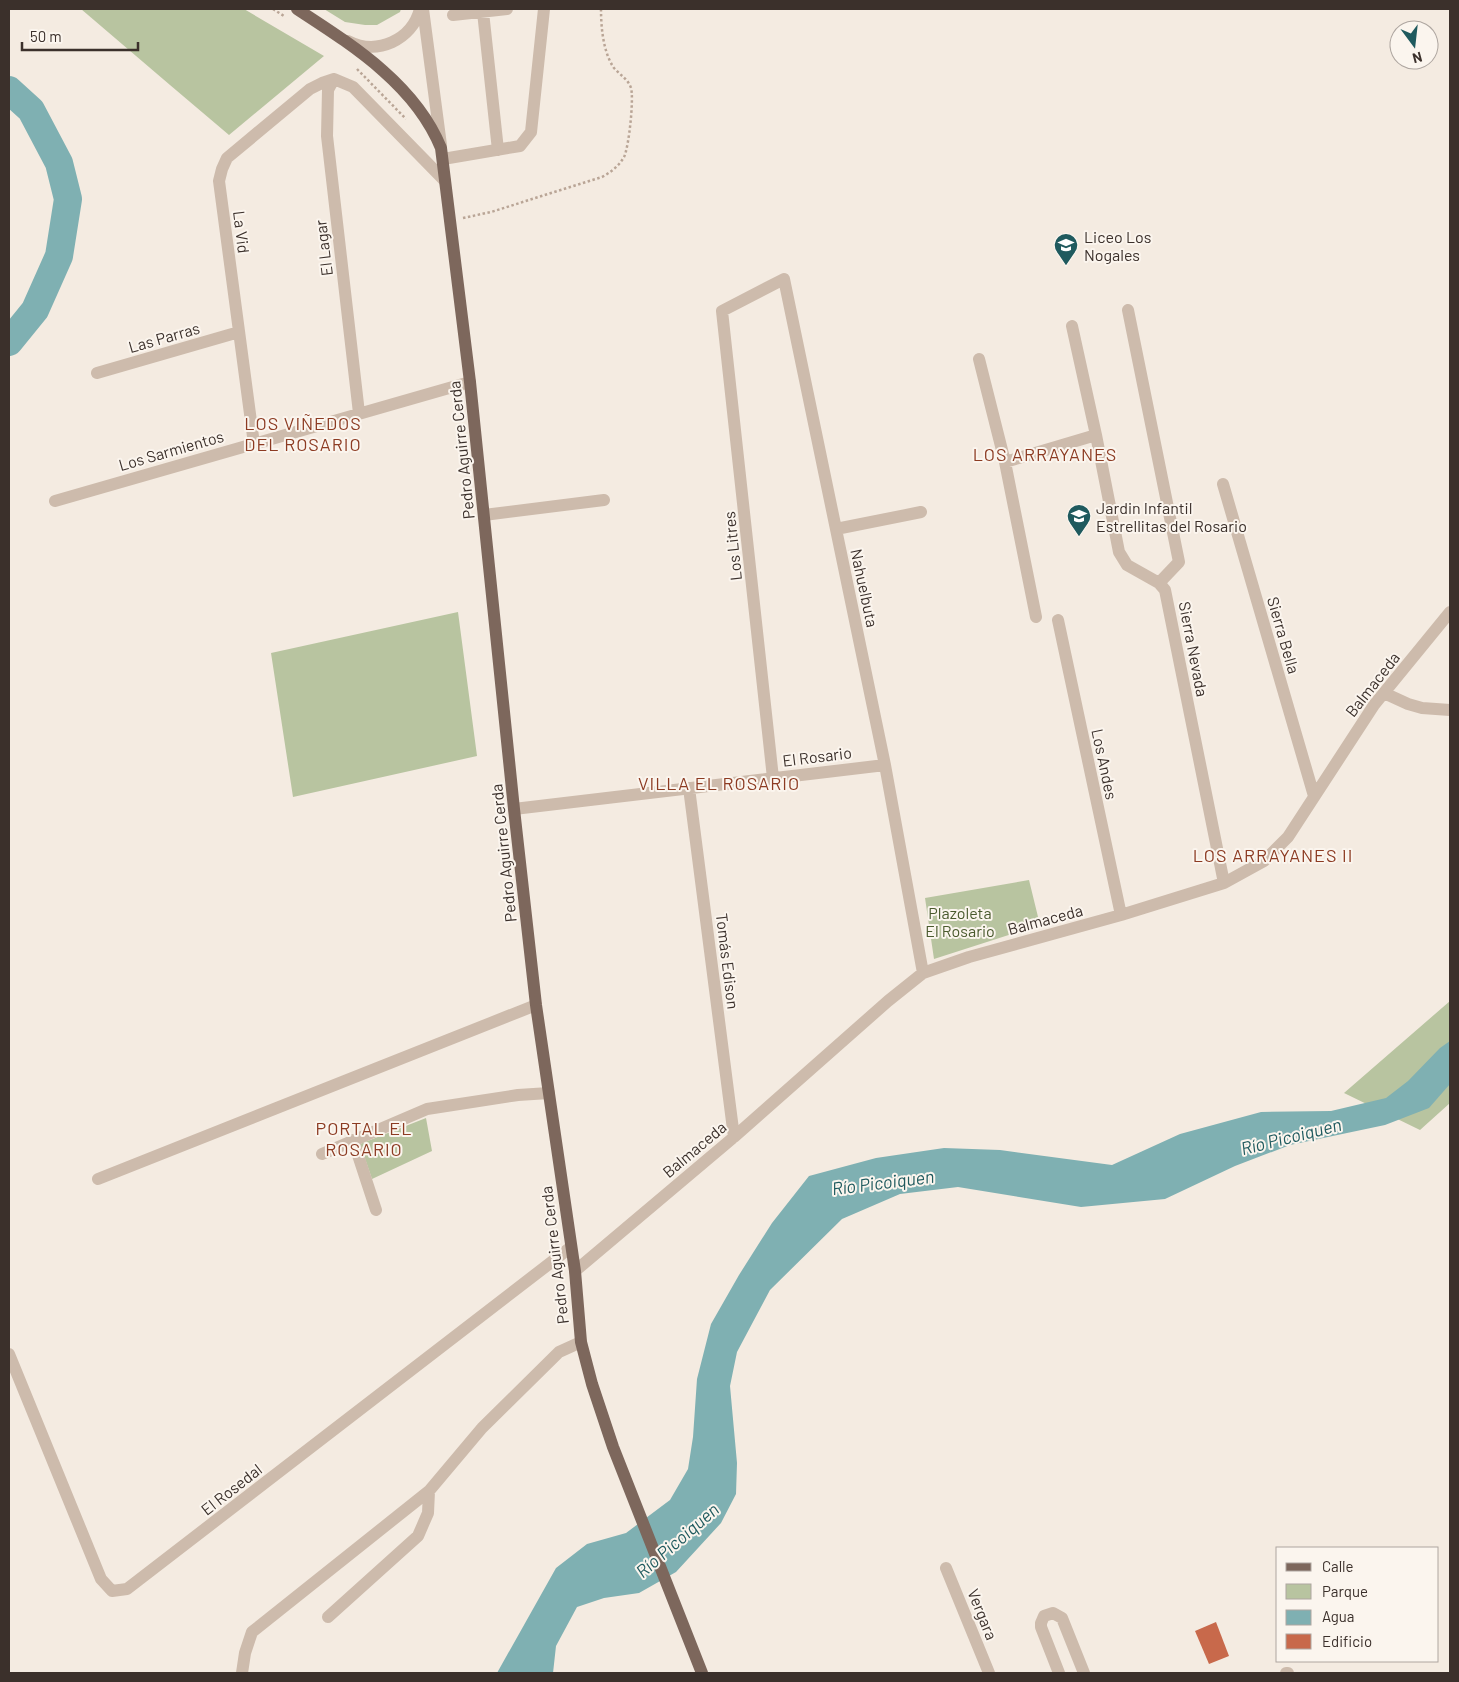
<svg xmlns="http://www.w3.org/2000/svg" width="1459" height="1682" font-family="Barlow,sans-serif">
	<rect width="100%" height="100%" fill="#f4ebe1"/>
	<path fill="#b8c4a0" d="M81 9H244L324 56 229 135 170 85Z
		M324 9H401L400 12 377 25H365L345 22Z
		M458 612 477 756 293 797 271 653Z
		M1029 880 1040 925 934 959 925 898Z
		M1450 1001V1103L1420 1130 1344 1093Z
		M426 1118 432 1151 372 1179 360 1144Z"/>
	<path fill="#7fb0b2" d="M1450 1041V1084L1429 1108 1385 1125 1290 1145 1235 1166 1165 1199 1081 1207 958 1187 900 1194 842 1219 770 1290 737 1352 730 1386 737 1463 736 1494 721 1523 676 1572 639 1593 604 1598 577 1607 556 1646 553 1673H497L556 1568 587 1544 626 1533 670 1500 688 1469 693 1437 697 1379 711 1324 739 1275 772 1223 809 1176 876 1158 944 1148 1000 1150 1112 1165 1180 1134 1261 1112 1331 1111 1386 1098 1408 1081 1440 1048Z"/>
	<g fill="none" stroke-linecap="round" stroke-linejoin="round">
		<path stroke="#7fb0b2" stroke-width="28" d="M9 90 31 110 59 163 68 199 59 256 35 310 9 342"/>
	</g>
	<path fill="#c8694b" d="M1216 1622 1229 1656 1209 1664 1195 1631Z"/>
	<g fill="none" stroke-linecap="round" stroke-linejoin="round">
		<path stroke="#b9a596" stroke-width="2.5" stroke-dasharray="2.5 2.5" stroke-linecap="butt" d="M273 9 284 16
			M357 69 406 119
			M463 218 491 212 602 177C611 172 619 166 624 157 629 147 634 98 631 88 628 79 620 75 614 68 603 52 601 27 601 9"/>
		<path stroke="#cdbbac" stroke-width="12" d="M423 9 441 145
			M483 12 498 150
			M453 15 507 9
			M348 41C377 56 412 40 420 9
			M334 79 328 90 327 136 359 413
			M334 79 353 87 445 181
			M443 159 520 146 531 132 544 9
			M1128 310 1179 562 1159 583
			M1072 326 1096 435 1119 552 1127 565 1159 583 1165 590 1224 883
			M979 359 1005 462 1036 617
			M97 373 239 332
			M254 444 219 181 222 169 227 158 310 89 322 83 334 79
			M1005 462 1096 435
			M1223 484 1314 796
			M55 501 470 382
			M484 515 604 500
			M836 529 921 512
			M1058 620 1121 915
			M1384 693 1408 704 1422 708 1450 710
			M773 778 722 311 784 279 885 765 923 973
			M689 788 734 1137
			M514 809 885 765
			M353 1140 376 1210
			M322 1154 427 1109 518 1095 549 1093
			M98 1179 536 1005
			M575 1271 734 1137 888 1001 923 973 969 957 1121 915 1224 883 1264 861 1288 837 1374 705 1450 612
			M9 1354 101 1579 112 1591 127 1589 571 1247
			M946 1568 989 1673
			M328 1617 418 1536 428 1513 429 1491
			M242 1673 245 1653 252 1632 429 1491 482 1428 559 1352 581 1342
			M1059 1673 1041 1627V1623L1044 1616 1053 1613 1062 1618 1084 1673
			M1286 1673H1288"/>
		<path stroke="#7d675c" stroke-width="12" d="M297 9C352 45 415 84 441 148L470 382 514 809 536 1005 575 1271 581 1342 592 1384 613 1447 702 1673"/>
	</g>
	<defs>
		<g id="school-pin" transform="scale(1.25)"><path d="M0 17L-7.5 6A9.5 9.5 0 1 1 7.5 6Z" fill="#1f5a5e" stroke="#fbf5ee"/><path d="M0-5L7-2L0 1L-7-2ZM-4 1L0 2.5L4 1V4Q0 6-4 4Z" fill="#fff"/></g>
	</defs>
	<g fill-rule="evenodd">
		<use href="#school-pin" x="1066" y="245"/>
		<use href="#school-pin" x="1079" y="516"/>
	</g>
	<g text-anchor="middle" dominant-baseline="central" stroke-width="4" stroke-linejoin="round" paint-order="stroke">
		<g font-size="16" fill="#3b302b" stroke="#fbf5ee">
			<text transform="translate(242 232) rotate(83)">La Vid</text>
			<text transform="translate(323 248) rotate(-97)">El Lagar</text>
			<text transform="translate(164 337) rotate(-16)">Las Parras</text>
			<text transform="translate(171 450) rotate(-16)">Los Sarmientos</text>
			<text transform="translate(461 450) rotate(-96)">Pedro Aguirre Cerda</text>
			<text transform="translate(732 546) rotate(-96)">Los Litres</text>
			<text transform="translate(865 588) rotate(78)">Nahuelbuta</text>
			<text transform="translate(1284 635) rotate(74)">Sierra Bella</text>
			<text transform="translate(1194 649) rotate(79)">Sierra Nevada</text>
			<text transform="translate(1372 684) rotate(-52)">Balmaceda</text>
			<text transform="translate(817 756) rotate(-7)">El Rosario</text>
			<text transform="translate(1105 764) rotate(78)">Los Andes</text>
			<text transform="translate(503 853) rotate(-96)">Pedro Aguirre Cerda</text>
			<text transform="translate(1045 919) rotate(-15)">Balmaceda</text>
			<text transform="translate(728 961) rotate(83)">Tomás Edison</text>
			<text transform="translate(694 1149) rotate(-40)">Balmaceda</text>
			<text transform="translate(554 1255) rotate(-97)">Pedro Aguirre Cerda</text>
			<text transform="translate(231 1489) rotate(-38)">El Rosedal</text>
			<text transform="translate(983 1614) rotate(68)">Vergara</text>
		</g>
		<g font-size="16" fill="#3b302b" stroke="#fbf5ee" text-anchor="start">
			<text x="1084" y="236">Liceo Los<tspan x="1084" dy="18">Nogales</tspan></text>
			<text x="1096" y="507">Jardin Infantil<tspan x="1096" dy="18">Estrellitas del Rosario</tspan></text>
		</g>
		<g font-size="16" fill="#4a5a2e" stroke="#fbf5ee">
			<text x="960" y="912">Plazoleta<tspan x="960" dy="18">El Rosario</tspan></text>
		</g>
		<g font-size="18" letter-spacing="1" fill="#8c3b22" stroke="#fbf5ee">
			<text x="303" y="423">LOS VIÑEDOS<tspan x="303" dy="21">DEL ROSARIO</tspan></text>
			<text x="1045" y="454">LOS ARRAYANES</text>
			<text x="719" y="783">VILLA EL ROSARIO</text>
			<text x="1273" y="855">LOS ARRAYANES II</text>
			<text x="364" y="1128">PORTAL EL<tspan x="364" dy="21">ROSARIO</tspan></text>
		</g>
		<g font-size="18" font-style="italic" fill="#1f5a5e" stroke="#fbf5ee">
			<text transform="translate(1291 1136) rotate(-14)">Río Picoiquen</text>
			<text transform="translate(883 1182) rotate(-7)">Río Picoiquen</text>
			<text transform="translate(677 1540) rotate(-41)">Río Picoiquen</text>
		</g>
	</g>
	<rect width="1459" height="1682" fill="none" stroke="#3b302b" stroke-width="20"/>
	<rect x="1276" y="1547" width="162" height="115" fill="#fbf5ee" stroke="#aea6a0"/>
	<rect x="1286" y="1563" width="25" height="8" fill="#7d675c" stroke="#aea6a0"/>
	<text x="1322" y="1572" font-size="15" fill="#3b302b">Calle</text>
	<rect x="1286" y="1584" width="25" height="15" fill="#b8c4a0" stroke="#aea6a0"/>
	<text x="1322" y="1597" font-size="15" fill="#3b302b">Parque</text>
	<rect x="1286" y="1610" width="25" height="15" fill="#7fb0b2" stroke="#aea6a0"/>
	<text x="1322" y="1622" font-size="15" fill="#3b302b">Agua</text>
	<rect x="1286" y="1634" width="25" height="15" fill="#c8694b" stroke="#aea6a0"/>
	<text x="1322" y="1647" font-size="15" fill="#3b302b">Edificio</text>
	<g transform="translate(1414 45) rotate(165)"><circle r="24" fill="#fbf5ee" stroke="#aea6a0"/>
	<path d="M0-4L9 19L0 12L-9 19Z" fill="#1f5a5e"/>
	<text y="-8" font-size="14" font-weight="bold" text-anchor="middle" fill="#3b302b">N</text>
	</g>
	<path d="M22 42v8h116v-8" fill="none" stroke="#3b302b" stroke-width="2.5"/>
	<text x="30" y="42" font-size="15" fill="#3b302b" stroke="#fbf5ee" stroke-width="4" paint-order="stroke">50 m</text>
</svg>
